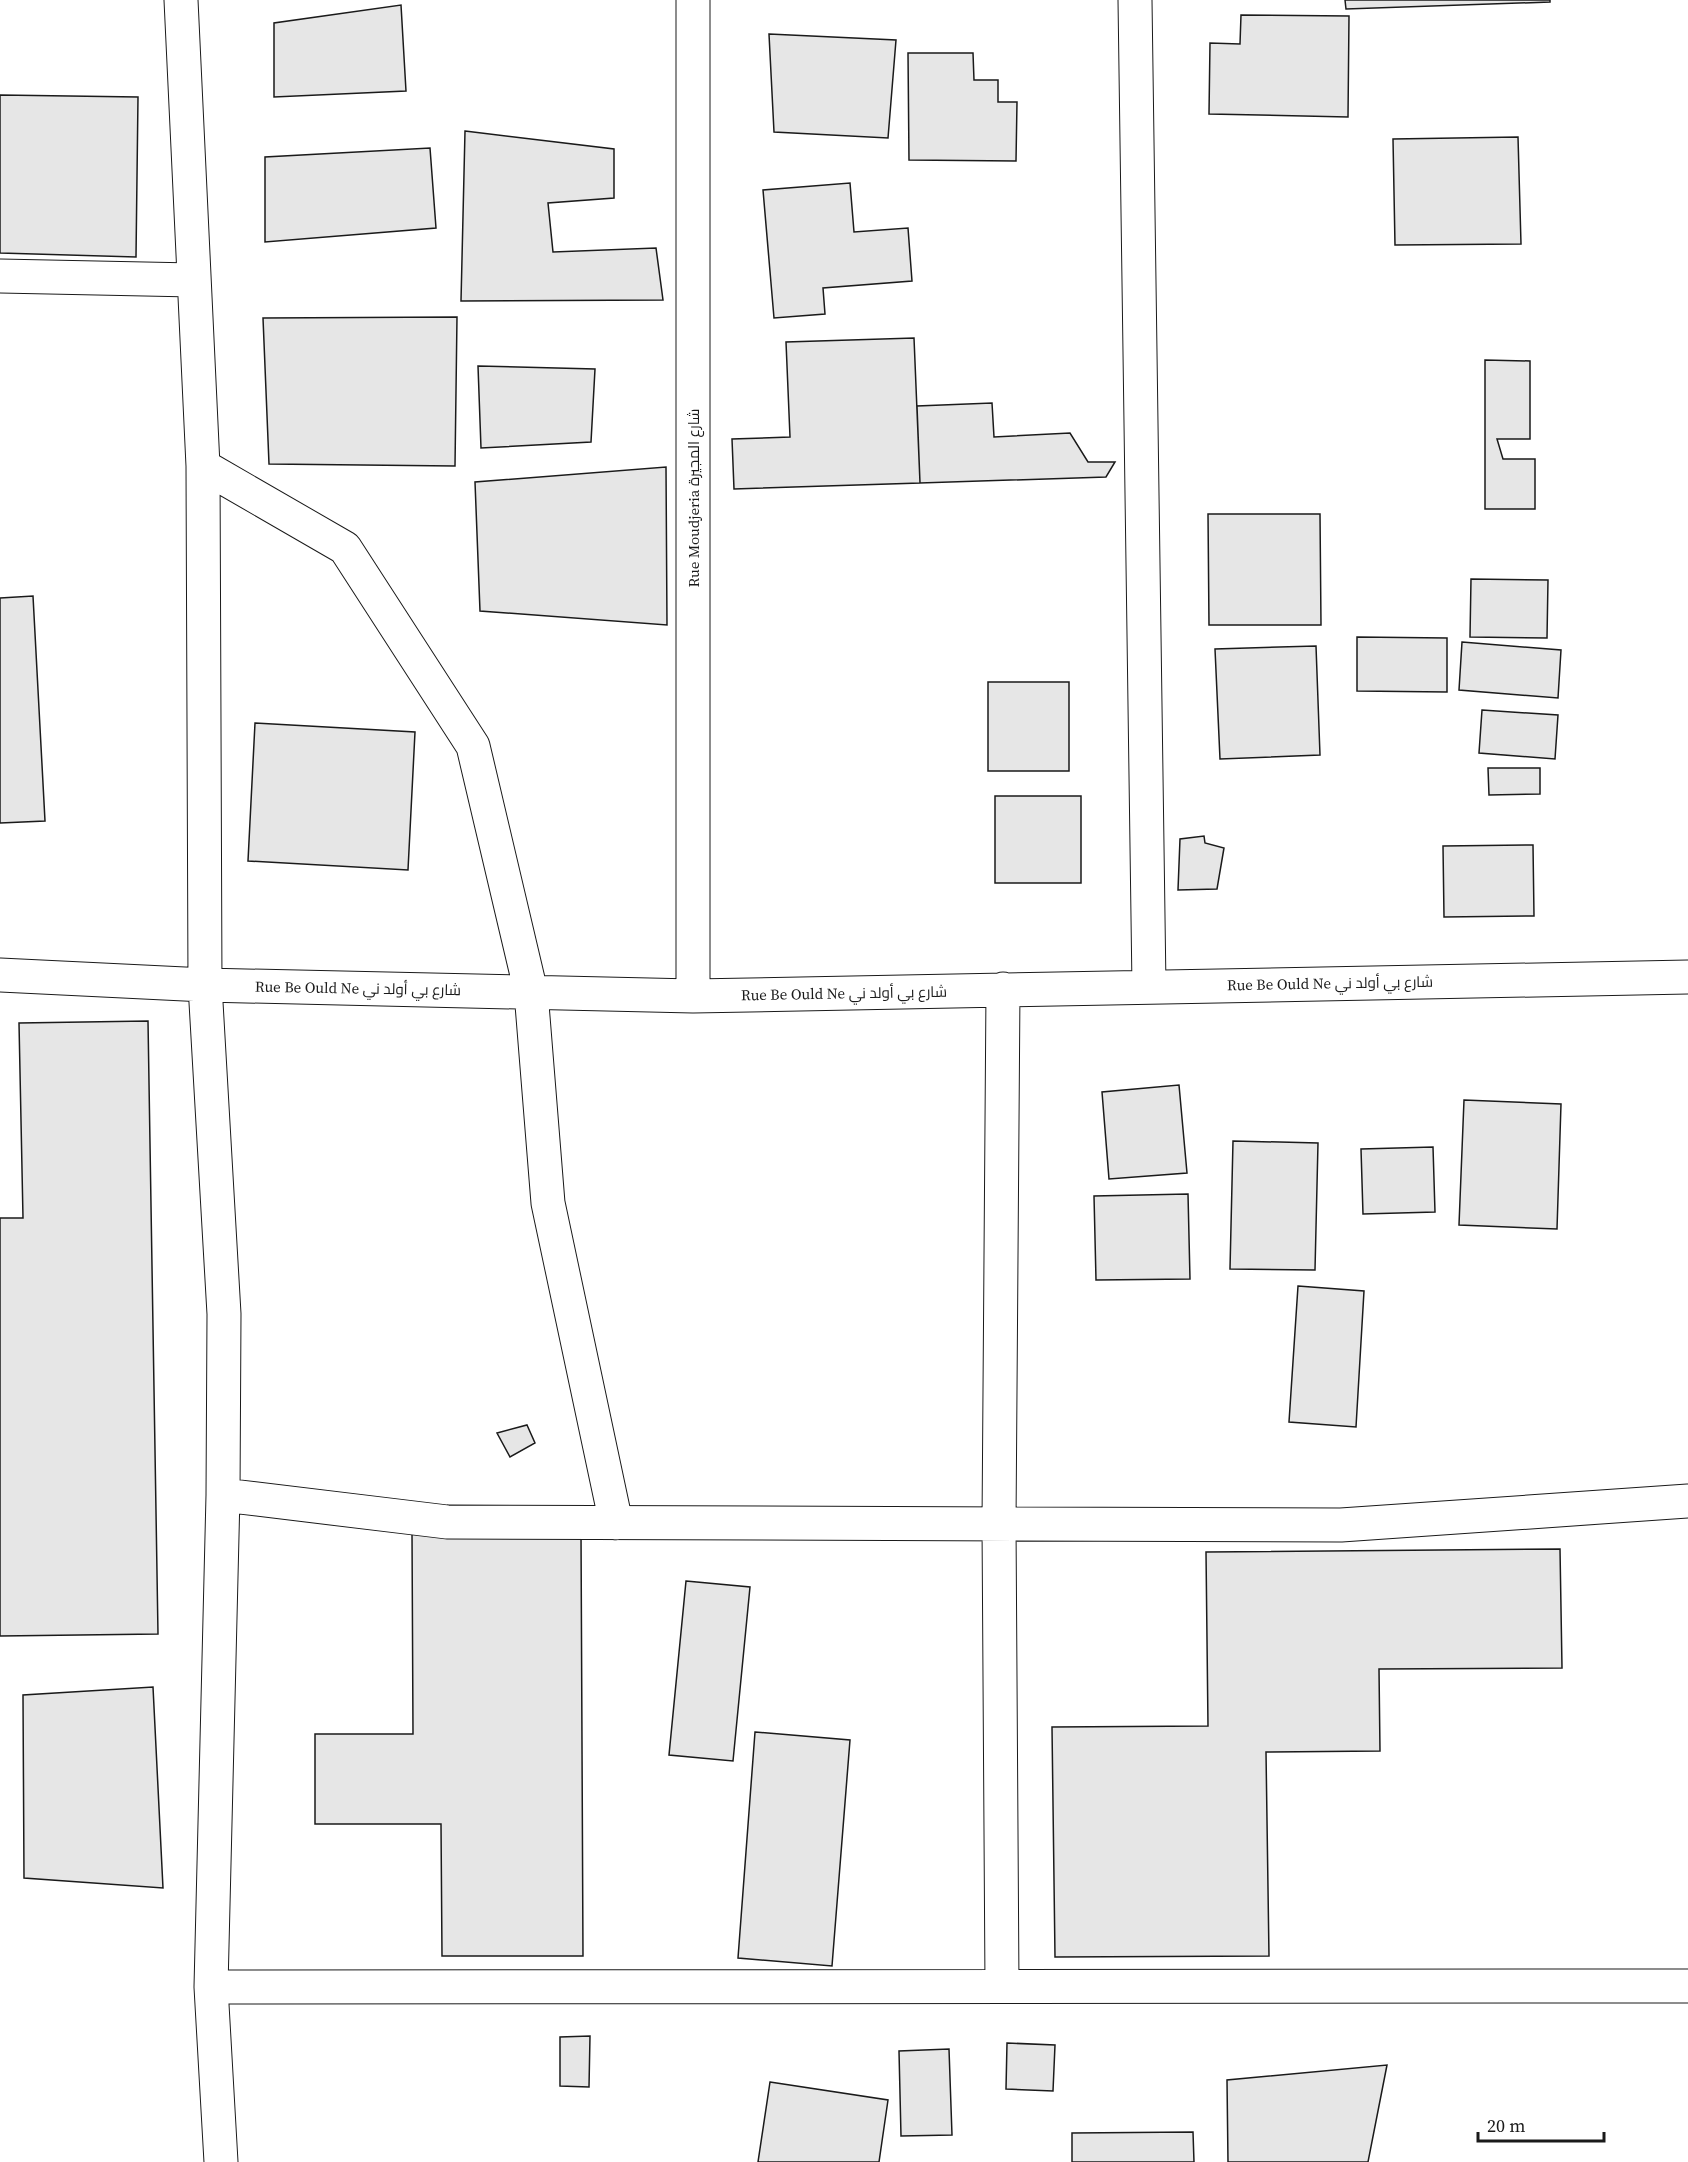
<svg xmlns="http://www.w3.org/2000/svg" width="1688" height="2162" font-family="'Source Serif 4',Cairo,serif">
	<rect width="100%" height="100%" fill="#fff"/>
	<path fill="#e6e6e6" stroke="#1a1a1a" stroke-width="1.5" d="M1345 0H1550V2L1346 9Z
		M401 5 406 91 274 97V23Z
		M1241 15 1349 16 1348 117 1209 114 1210 43 1240 44Z
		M769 34 896 40 888 138 774 132Z
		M908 53H973L974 80H998V102H1017L1016 161 909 160Z
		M0 95 138 97 136 257 0 253Z
		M465 131 614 149V198L548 203 553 252 656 248 663 300 461 301Z
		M1518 137 1521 244 1395 245 1393 139Z
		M430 148 436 228 265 242V157Z
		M850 183 854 232 908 228 912 281 823 288 825 314 774 318 763 190Z
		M457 317 455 466 269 464 263 318Z
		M914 338 920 483 734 489 732 439 790 437 786 342Z
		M1485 360 1530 361V439H1497L1503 459H1535V509H1485Z
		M478 366 595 369 591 442 481 448Z
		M992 403 994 437 1070 433 1088 462H1115L1106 477 920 483 917 406Z
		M666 467 667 625 480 611 475 482Z
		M1208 514H1320L1321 625H1209Z
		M1471 579 1548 580 1547 638 1470 637Z
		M33 596 45 821 0 823V598Z
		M1357 637 1447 638V692L1357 691Z
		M1462 642 1561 650 1558 698 1459 690Z
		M1316 646 1320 755 1220 759 1215 649Z
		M988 682H1069V771H988Z
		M1482 710 1558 715 1555 759 1479 753Z
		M255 723 415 732 408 870 248 861Z
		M1488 768H1540V794L1489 795Z
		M995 796H1081V883H995Z
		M1204 836 1205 843 1224 848 1217 889 1178 890 1180 839Z
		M1533 845 1534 916 1444 917 1443 846Z
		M148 1021 158 1634 0 1636V1218H23L19 1023Z
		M1179 1085 1187 1173 1109 1179 1102 1092Z
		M1464 1100 1561 1104 1557 1229 1459 1225Z
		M1233 1141 1318 1143 1315 1270 1230 1269Z
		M1433 1147 1435 1212 1363 1214 1361 1149Z
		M1188 1194 1190 1279 1096 1280 1094 1196Z
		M1298 1286 1364 1291 1356 1427 1289 1422Z
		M527 1425 535 1443 510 1457 497 1433Z
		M412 1532H581L583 1956H442L441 1824H315V1734H413Z
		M1560 1549 1562 1668 1379 1669 1380 1751 1266 1752 1269 1956 1055 1957 1052 1727 1208 1726 1206 1552Z
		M686 1581 750 1587 733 1761 669 1755Z
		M153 1687 163 1888 24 1878 23 1695Z
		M755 1732 850 1740 832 1966 738 1958Z
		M590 2036 589 2087 560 2086V2037Z
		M1007 2043 1055 2045 1053 2091 1006 2089Z
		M949 2049 952 2135 901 2136 899 2051Z
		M1387 2065 1368 2162H1228L1227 2080Z
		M770 2082 888 2100 879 2162H758Z
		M1193 2132 1194 2162H1072V2133Z"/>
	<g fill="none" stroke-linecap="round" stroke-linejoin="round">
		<g stroke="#1a1a1a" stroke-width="35">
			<path id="street" d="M181 0 203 466 205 985 224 1314 223 1495 211 1987 221 2162
				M693 0V996
				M1135 0 1149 987
				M0 276 193 280
				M203 466 345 548 473 746 531 992 548 1203 616 1523
				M0 975 205 985 693 996 1688 977
				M223 1495 447 1522 1341 1525 1688 1501
				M1002 1986 999 1524 1003 989
				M211 1987 1688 1986"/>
		</g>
		<use href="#street" stroke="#fff" stroke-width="33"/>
	</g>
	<g text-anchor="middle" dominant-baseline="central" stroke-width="4.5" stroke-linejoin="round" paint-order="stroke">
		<g font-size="15" fill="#1a1a1a" stroke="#fff">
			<text transform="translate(693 498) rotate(-90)">Rue Moudjeria شارع المجيرة</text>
			<text transform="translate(1330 983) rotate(-1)">Rue Be Ould Ne شارع بي أولد ني</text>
			<text transform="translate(358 988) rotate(1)">Rue Be Ould Ne شارع بي أولد ني</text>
			<text transform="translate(844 993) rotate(-1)">Rue Be Ould Ne شارع بي أولد ني</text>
		</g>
	</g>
	<path d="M1478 2132v9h126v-9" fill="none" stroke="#1a1a1a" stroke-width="3"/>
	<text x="1487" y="2132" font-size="18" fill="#1a1a1a" stroke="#ffffff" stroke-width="4.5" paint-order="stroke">20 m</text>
</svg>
